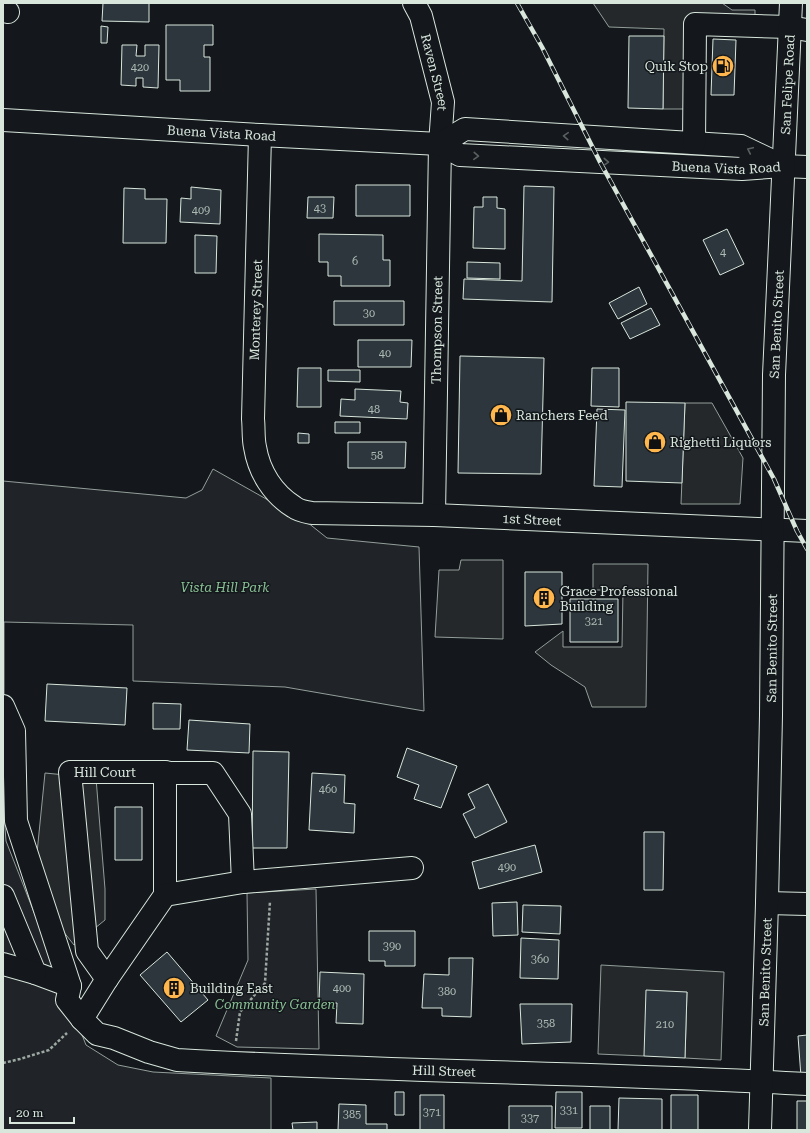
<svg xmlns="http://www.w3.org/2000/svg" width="810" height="1133" font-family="'Roboto Serif',serif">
	<rect width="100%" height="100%" fill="#14181c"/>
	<path fill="#202428" stroke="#939e99" d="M213 469 307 522 327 538 419 547 424 711 285 687 133 681V625L4 622V815L6 841 86 1045 118 1065 153 1072 271 1078V1130H3V481L186 498 202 490Z
		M316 889 319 1049 237 1047 216 1036 248 960 247 893Z"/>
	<path fill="#24282b" stroke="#939e99" d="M593 3H722L732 10H755V32L706 30 705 109H663L664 29 609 27Z
		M685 403H712L743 458 740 504H681Z
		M461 560H503V639L435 637 439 570H459Z
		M593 564H648L646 707H592L585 687 551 665 535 652 563 631V647H622L623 590H593Z
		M45 773 96 778 105 889V920L74 945 33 893Z
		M601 965 724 972 721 1060 685 1058 687 992 644 1056 598 1054Z"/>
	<path fill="#2c363c" stroke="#d8e6dc" d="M103 3H149V22L102 21Z
		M166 25H213V45H204V57H210V91H180V80H166Z
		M101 26 108 27 107 43H101Z
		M629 36H664L663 109 628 108Z
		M713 39 736 40 734 95H711Z
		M122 45H137L136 56H145V45H159L158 88 143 87V78H136V86L121 85Z
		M356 185H410V216H356Z
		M524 186 554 187 552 302 463 299 464 279 522 281Z
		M191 187 221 190 220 224 180 222 181 198 191 199Z
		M124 188 145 189V199H167L166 243H123Z
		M308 197H334L333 218H307Z
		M483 197H497V208L505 209V249L473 248 474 207H483Z
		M727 229 744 264 720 275 703 240Z
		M319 234 383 235V260H390V286H341V276H328V262H319Z
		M195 235 217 236 216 273H195Z
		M467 262 500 263V279L467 278Z
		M639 287 647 304 618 319 609 303Z
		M334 301H404V325H334Z
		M651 308 660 325 630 339 621 323Z
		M358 340H412L411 367H358Z
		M460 356 544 358 541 474 458 473Z
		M298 368H321V407H297Z
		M592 368H619V407L591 406Z
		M328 370H360V382L328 381Z
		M355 389 401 391 400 402 408 403 407 419 340 416 341 399 355 400Z
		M626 402 685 403 682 483 626 481Z
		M597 409 625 410 622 487 594 486Z
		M335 422H360V433H335Z
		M298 433 309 434V443H298Z
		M348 442H406L405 468H348Z
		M525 572H562V624L525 626Z
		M570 599H618V642H570Z
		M47 684 127 688 125 725 45 721Z
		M153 703 181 704 180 729H153Z
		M189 720 250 724 249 753 187 750Z
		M407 748 457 766 441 808 414 799 419 785 397 777Z
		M253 751 289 752 287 848H252Z
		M312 773 345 775 344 803 355 804 354 833 309 830Z
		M488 784 507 822 475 838 463 814 475 808 468 794Z
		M115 807H142V860H115Z
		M644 832H664L663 890H644Z
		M535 845 542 872 479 889 472 862Z
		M517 902 518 935 493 936 492 903Z
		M523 905 561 906 560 934 522 932Z
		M369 931H415V966H385V961H369Z
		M521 938 559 940 558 979 520 978Z
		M167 952 208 1000 181 1022 140 975Z
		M449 958H473L471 1017 442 1016V1008H422L424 974 449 975Z
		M320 972 364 974 363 1024 336 1023 337 1003H319Z
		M646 990 687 992 685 1058 644 1056Z
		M520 1004H572L571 1042 522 1044Z
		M807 1030V1077H801L798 1036 807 1035Z
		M395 1092H404V1115H395Z
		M556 1092H582V1128H555Z
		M420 1095H444V1130H420Z
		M671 1095H698V1130H671Z
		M619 1098 662 1099V1130H618Z
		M797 1101H807V1130H797Z
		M339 1104 366 1105V1124H387V1130H338Z
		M509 1106H552V1130H509Z
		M590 1106H610V1130H590Z
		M317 1122V1130H293L292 1123Z"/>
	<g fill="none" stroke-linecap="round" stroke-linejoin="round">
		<g stroke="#d8e6dc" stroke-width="24">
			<g id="minor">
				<path id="s1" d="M414 3 421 16 443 102 440 144 434 515"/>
				<path d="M3 11 8 12"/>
				<path id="s2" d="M3 120 260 135 440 144 460 155 742 169 783 166 741 146 465 129 440 144"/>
				<path id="s3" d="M260 135 253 419C254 428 253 438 255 447 259 472 273 494 294 507 299 511 306 512 312 513L434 515 807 531"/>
				<path d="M694 143 695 24 789 27 807 30"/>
				<path d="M783 166 807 167"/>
				<path d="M3 706 14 731 16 821 70 986"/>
				<path d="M165 772V895"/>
				<path id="s4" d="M3 896 35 973 70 986 67 1000 82 1019 97 1034 114 1038 149 1052 177 1060C387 1072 597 1072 807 1084"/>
				<path d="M767 903 807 904"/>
				<path d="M3 964 35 973"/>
				<path id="s5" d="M107 979 87 951 70 772H165L171 773H213L240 814 243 882 412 868"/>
				<path d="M82 1019 107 979 165 895 243 882"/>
			</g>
		</g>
		<g stroke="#d8e6dc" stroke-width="24">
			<g id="major">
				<path id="s6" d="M760 1130 767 903 771 715 774 375 791 3"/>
			</g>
		</g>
		<path stroke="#9da8a2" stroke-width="2.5" stroke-dasharray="3 2" stroke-linecap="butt" d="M236 1041 240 1012 265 983 270 901
			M3 1063 20 1059 49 1050 67 1033"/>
		<use href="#minor" stroke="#14181c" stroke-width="22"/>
		<use href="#major" stroke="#14181c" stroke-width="22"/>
		<g stroke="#d8e6dc" stroke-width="4.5">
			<path id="rail" d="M517 3 542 47 600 162 774 479 797 531 807 549"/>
		</g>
		<use href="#rail" stroke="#14181c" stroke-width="3" stroke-dasharray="9" stroke-linecap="butt"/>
	</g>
	<defs><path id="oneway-chevron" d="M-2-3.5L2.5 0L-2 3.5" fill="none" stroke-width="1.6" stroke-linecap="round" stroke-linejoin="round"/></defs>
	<g stroke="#59605f">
		<use href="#oneway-chevron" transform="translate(566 136) rotate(-176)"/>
		<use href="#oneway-chevron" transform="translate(750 150) rotate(-155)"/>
		<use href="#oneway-chevron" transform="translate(476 156) rotate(3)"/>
		<use href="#oneway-chevron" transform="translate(606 162) rotate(3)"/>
	</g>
	<defs>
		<g id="fuel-disc" transform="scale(1.15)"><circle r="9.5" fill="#ffb74d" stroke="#14181c"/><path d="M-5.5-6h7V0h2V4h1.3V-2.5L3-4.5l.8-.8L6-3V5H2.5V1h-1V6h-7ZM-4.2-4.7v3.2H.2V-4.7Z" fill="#111"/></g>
		<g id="shop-disc" transform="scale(1.15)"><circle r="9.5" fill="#ffb74d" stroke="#14181c"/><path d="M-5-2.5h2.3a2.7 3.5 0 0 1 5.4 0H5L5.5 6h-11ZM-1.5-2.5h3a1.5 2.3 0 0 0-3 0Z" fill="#111"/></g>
		<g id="building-disc" transform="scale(1.15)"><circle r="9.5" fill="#ffb74d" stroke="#14181c"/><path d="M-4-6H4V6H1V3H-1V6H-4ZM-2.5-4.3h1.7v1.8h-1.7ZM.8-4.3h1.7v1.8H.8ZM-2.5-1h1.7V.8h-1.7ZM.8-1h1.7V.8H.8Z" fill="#111"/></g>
	</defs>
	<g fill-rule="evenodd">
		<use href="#fuel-disc" x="723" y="66"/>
		<use href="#shop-disc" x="501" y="415"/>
		<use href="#shop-disc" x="655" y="442"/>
		<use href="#building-disc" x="544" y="598"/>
		<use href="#building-disc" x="174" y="988"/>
	</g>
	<g text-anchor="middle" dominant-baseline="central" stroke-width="3" stroke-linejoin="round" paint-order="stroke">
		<g font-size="11" fill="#adbab4">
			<text x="140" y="67">420</text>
			<text x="320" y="208">43</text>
			<text x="201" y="210">409</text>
			<text x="723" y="252">4</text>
			<text x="355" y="261">6</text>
			<text x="369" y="313">30</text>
			<text x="385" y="353">40</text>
			<text x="374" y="409">48</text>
			<text x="377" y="455">58</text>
			<text x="594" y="621">321</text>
			<text x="328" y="789">460</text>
			<text x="507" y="867">490</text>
			<text x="392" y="946">390</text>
			<text x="540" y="959">360</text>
			<text x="342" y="988">400</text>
			<text x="447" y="991">380</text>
			<text x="546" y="1023">358</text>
			<text x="665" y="1024">210</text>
			<text x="569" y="1110">331</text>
			<text x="432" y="1112">371</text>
			<text x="352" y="1114">385</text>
			<text x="530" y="1118">337</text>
		</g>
		<g font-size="13" fill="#d8e6dc" stroke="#14181c" text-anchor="start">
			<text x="708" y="66" text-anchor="end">Quik Stop</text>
			<text x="516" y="415">Ranchers Feed</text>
			<text x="670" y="442">Righetti Liquors</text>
			<text x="560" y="591">Grace Professional<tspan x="560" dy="15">Building</tspan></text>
			<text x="190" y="988">Building East</text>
		</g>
		<g font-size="13" fill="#d8e6dc" stroke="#14181c">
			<text stroke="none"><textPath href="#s1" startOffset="73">Raven Street</textPath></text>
			<text stroke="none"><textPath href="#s6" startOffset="1046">San Felipe Road</textPath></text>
			<text stroke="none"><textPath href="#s2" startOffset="219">Buena Vista Road</textPath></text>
			<text stroke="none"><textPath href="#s2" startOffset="727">Buena Vista Road</textPath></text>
			<text transform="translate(256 310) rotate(-88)">Monterey Street</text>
			<text stroke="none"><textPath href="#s6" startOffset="806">San Benito Street</textPath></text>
			<text transform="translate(437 330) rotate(-89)">Thompson Street</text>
			<text stroke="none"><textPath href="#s3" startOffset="625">1st Street</textPath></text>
			<text stroke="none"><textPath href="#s6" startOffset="482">San Benito Street</textPath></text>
			<text stroke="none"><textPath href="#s5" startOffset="249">Hill Court</textPath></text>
			<text stroke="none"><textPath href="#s6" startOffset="158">San Benito Street</textPath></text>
			<text stroke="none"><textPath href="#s4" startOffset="532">Hill Street</textPath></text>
		</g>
		<g font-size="13" font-style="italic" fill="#8ac095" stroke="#14181c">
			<text x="225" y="587">Vista Hill Park</text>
			<text x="275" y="1004">Community Garden</text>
		</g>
	</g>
	<rect width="810" height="1133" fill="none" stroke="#d8e6dc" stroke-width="8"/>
	<path d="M10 1117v6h64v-6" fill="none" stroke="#d8e6dc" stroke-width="2"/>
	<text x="16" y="1117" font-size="12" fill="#d8e6dc" stroke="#14181c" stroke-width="3" paint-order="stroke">20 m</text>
</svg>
